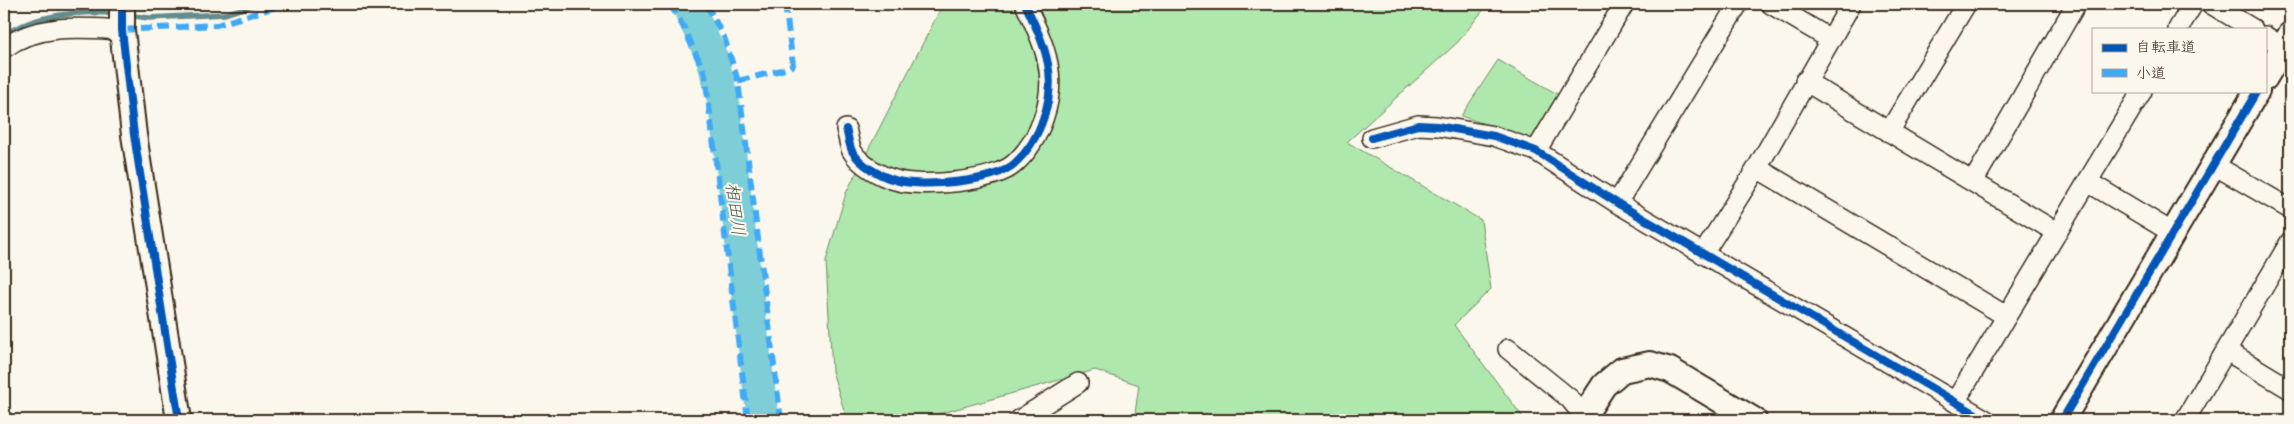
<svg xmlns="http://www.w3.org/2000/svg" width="2294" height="424" font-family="'Playpen Sans','Klee One',sans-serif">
	<rect width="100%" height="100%" fill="#fbf7ec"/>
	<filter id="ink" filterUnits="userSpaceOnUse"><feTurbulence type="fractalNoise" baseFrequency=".02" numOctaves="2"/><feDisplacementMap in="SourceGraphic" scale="10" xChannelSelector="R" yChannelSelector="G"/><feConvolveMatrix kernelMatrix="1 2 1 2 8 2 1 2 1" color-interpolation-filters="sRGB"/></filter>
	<g filter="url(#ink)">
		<path fill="#aee8ad" stroke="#748966" d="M943 4H1488L1458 42 1347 142 1481 220 1491 289 1454 325 1525 420H1127L1135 413 1139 385 1095 370 917 420H847L832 371 826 261 846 193Z
			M1498 60 1559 95 1531 140 1461 116Z"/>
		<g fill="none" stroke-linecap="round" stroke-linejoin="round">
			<path stroke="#638c8d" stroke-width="5.5" d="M127 15 149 18 225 14 256 4
				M4 35C36 14 81 10 117 14"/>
			<path stroke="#7dced7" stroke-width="32" d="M687 4 712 58 724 104 763 420"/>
			<g stroke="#3b2a1e" stroke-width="22">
				<path id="minor" d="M1771 4 1830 39
					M2211 4 2253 29
					M2178 29 2193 4
					M2265 36 2283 47
					M4 48C38 23 82 28 122 30
					M1805 81 2056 232
					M846 129C848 135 849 145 852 151 860 165 880 176 895 180 920 188 994 182 1014 164 1040 141 1055 99 1048 64 1044 43 1034 23 1025 4
					M1889 132 1966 4
					M1372 138 1418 125 1437 126 1494 136 1536 151 1617 203 1986 420
					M1536 151 1624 4
					M2214 165 2290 209
					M1757 168 2006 316
					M1973 182 2076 4
					M2088 182 2173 233
					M1617 203 1738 4
					M1703 254 1757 168 1851 4
					M1508 349 1570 399 1583 415
					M2227 351 2290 389
					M1955 402 2142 91
					M1019 420 1078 383
					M2185 420 2290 242"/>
			</g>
			<g stroke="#3b2a1e" stroke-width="28">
				<path id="tertiary" d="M122 4V30L134 135 179 420
					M2265 78 2290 35
					M1589 408 1604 385 1622 370 1650 364 1670 370 1754 420
					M2062 420 2257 91"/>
			</g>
			<use href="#minor" stroke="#fbf7ec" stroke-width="19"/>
			<use href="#tertiary" stroke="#fbf7ec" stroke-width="24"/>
			<path stroke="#3fa9f5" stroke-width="6" stroke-dasharray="12 6" stroke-linecap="butt" d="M670 4 683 26 705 74 748 420
				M706 4 724 37 738 81 781 420
				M122 30 217 25 285 4
				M738 81 789 68 793 65 785 4"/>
			<g stroke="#fbf7ec" stroke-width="11">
				<path id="cycleway" d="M122 4V30L134 135 179 420
					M846 129C848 135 849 145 852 151 860 165 880 176 895 180 920 188 994 182 1014 164 1040 141 1055 99 1048 64 1044 43 1034 23 1025 4
					M1372 138 1418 125 1437 126 1494 136 1536 151 1617 203 1986 420
					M2062 420 2257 91"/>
			</g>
			<use href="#cycleway" stroke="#0057b8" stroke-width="8"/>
		</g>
	</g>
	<g text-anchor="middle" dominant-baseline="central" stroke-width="4" stroke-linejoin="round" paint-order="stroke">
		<g font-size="18" font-style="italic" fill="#4f5b56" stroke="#fbf7ec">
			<text transform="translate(737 209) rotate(83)">相田川</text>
		</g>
	</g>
	<rect width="2294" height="424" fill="none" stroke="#fbf7ec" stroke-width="20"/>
	<rect x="10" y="10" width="2274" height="404" fill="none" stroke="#3b2a1e" stroke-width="2" filter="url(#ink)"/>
	<rect x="2092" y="28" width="175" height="65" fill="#fbf7ec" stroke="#aea59a"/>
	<rect x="2102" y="44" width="25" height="8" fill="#0057b8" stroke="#aea59a"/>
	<text x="2136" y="52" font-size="15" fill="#3b2a1e">自転車道</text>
	<rect x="2102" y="69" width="25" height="8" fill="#3fa9f5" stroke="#aea59a"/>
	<text x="2136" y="78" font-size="15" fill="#3b2a1e">小道</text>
</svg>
